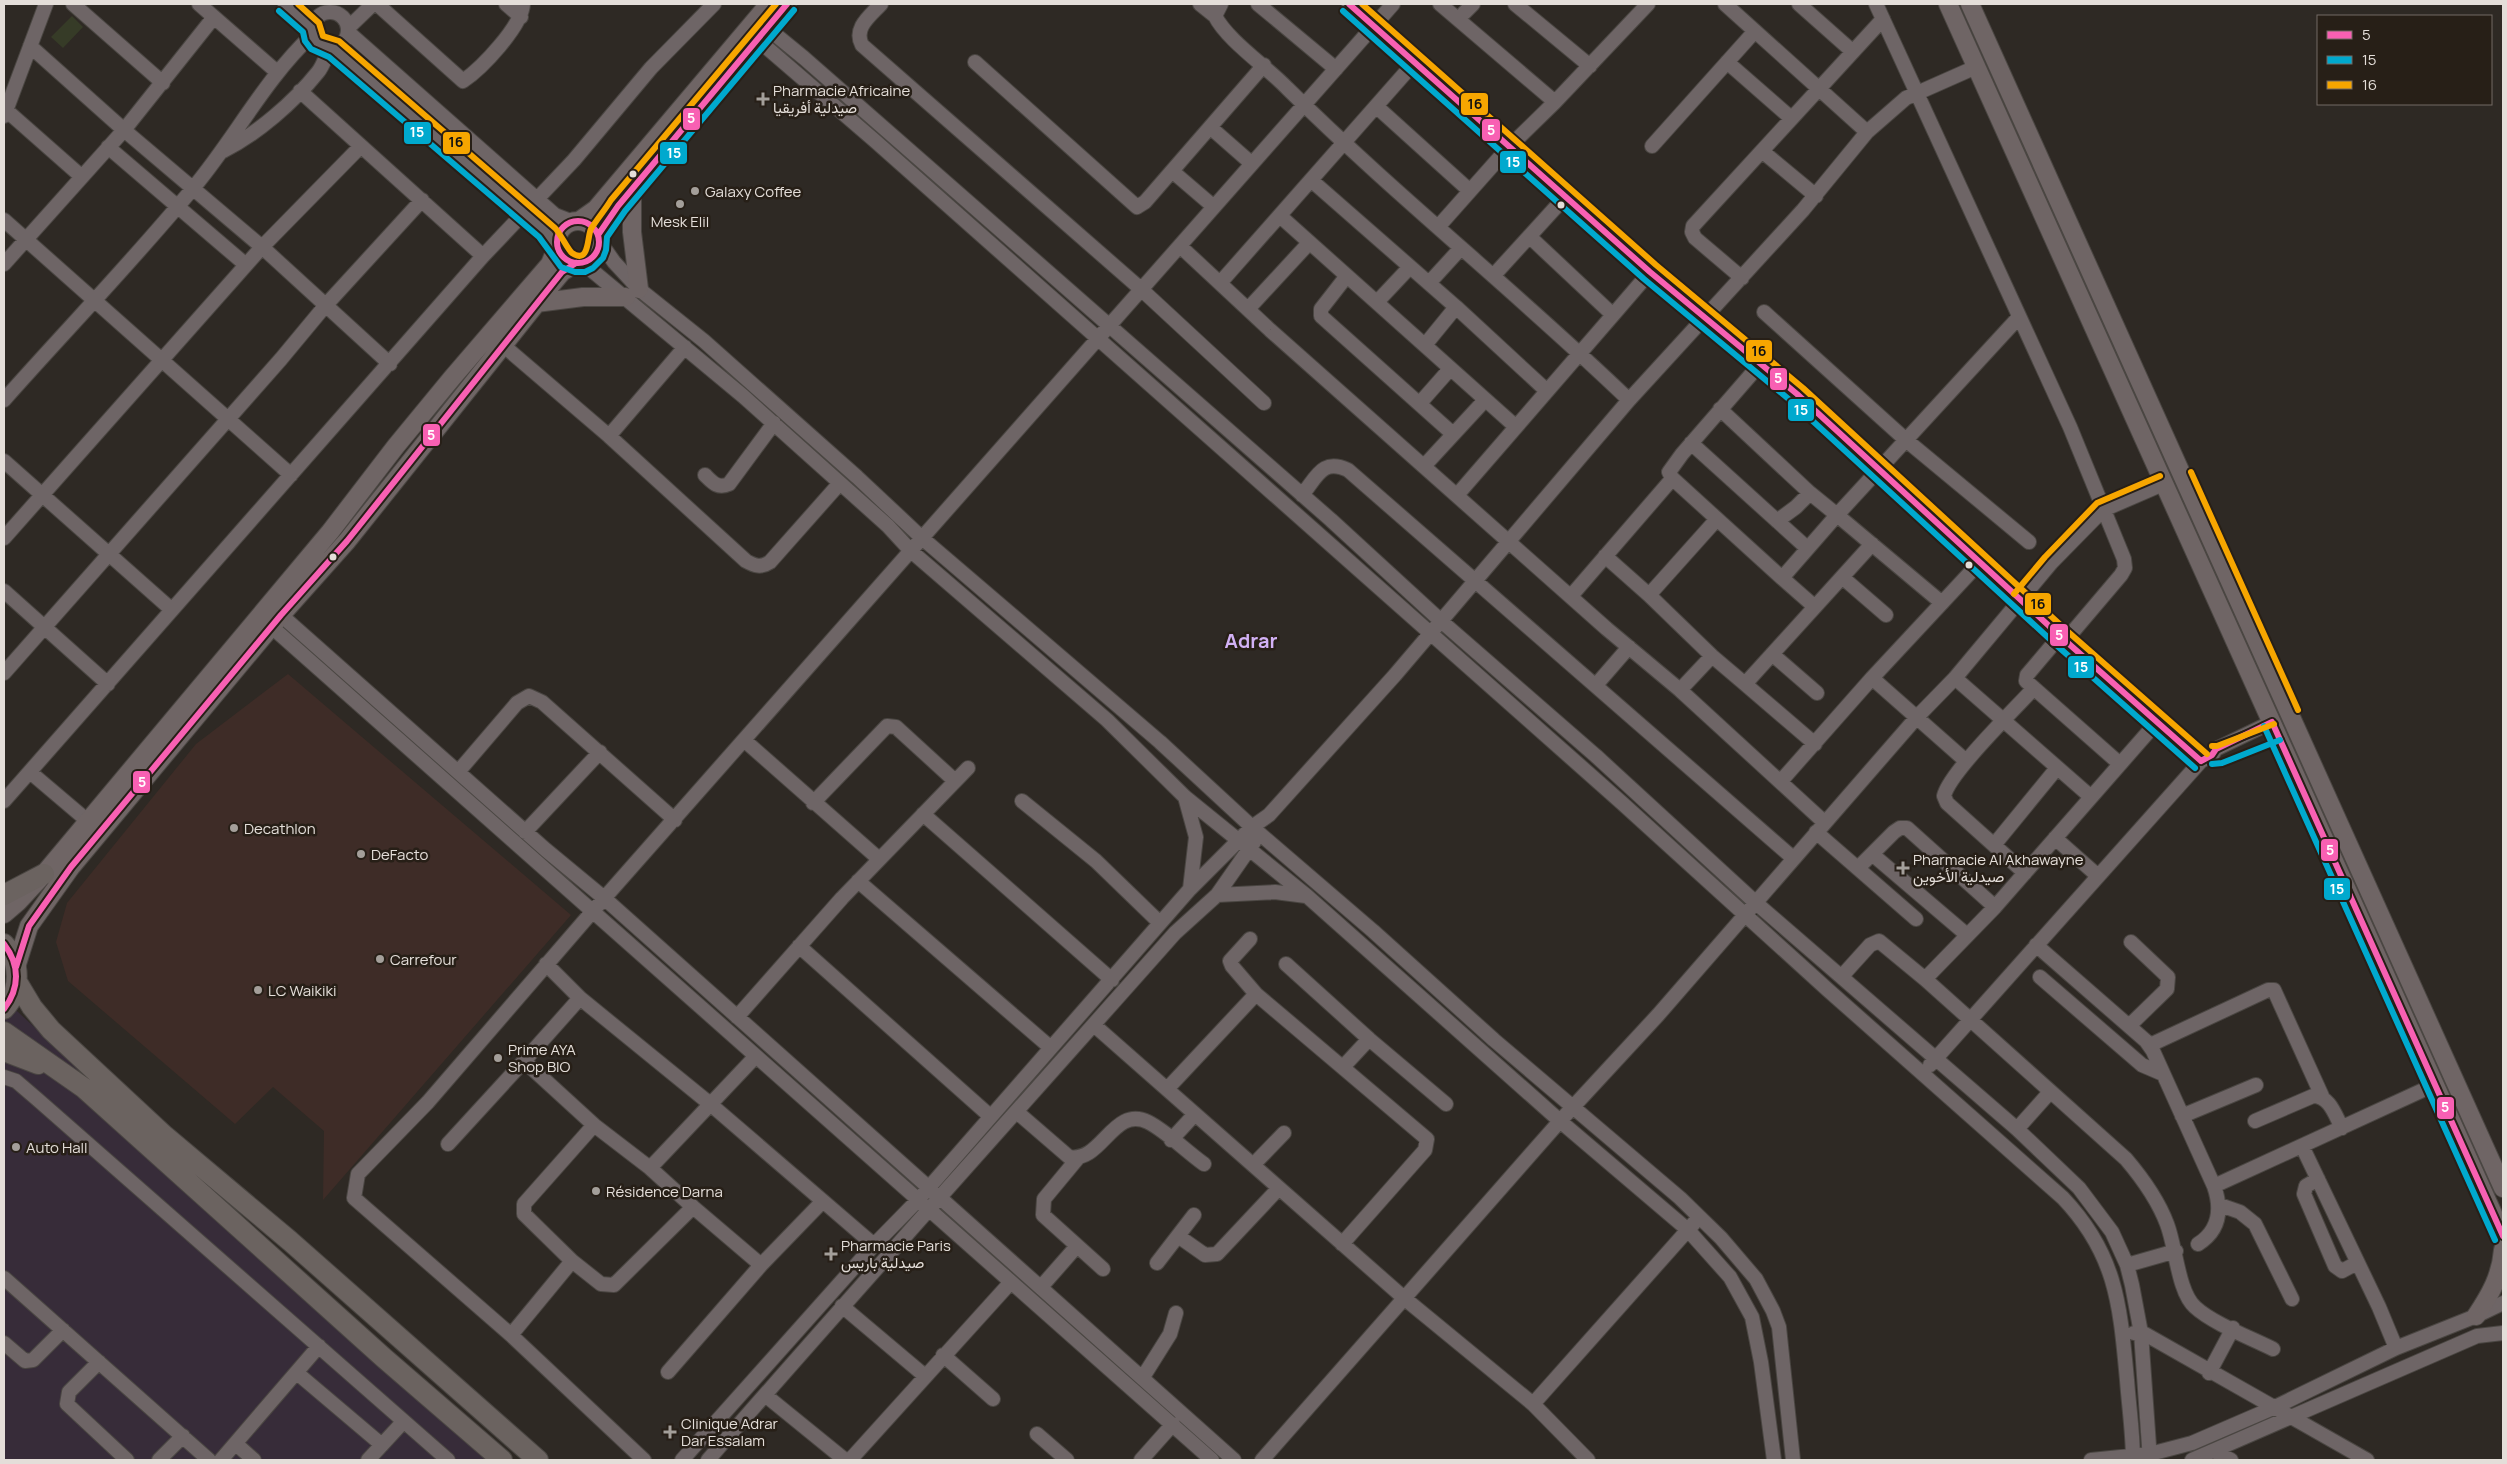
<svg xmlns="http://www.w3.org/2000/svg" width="2507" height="1464" font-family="Manrope,Vazirmatn,sans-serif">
	<rect width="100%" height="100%" fill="#2e2924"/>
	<path fill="#3e2c27" d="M288 674 571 915 323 1200 324 1131 273 1087 235 1124 68 981 56 942 67 903 196 744Z"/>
	<path fill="#372c39" d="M4 999 111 1098 488 1460H4Z"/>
	<path fill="#363b27" d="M72 16 83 27 63 48 51 37Z"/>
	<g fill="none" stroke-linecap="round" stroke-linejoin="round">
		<g stroke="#4a4642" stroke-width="16">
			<path id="minor" d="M73 4 163 83
				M199 4 277 72
				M285 4 312 28
				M377 4 463 81C482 68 522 26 523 4
				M506 4 521 17
				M881 4C870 16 853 28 862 45L1142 290 1264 403
				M1200 4 1215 16
				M1221 4 1215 16C1227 40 1267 67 1287 88 1397 197 1518 293 1629 400
				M1258 4 1336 69
				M1349 4 1650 272 1797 394 1981 561 2060 636 2201 761
				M1515 4 1590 66
				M1725 4 1867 132
				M1799 4 1852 51
				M1876 4 2070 427 2124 559 2125 568 2121 575 2065 641
				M312 30a18 18 0 1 1 36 0a18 18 0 1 1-36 0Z
				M1464 13 1473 4
				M760 22 804 58 1331 520 1441 621 1596 756 1756 903 2017 1129 2079 1188 2112 1232 2127 1265 2132 1285 2141 1333 2150 1460
				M348 28 373 4
				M348 32 555 215 573 222
				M751 34 874 140 1622 803 1828 990 2063 1198C2117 1255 2120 1306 2127 1380 2129 1407 2133 1434 2133 1460
				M30 46 124 130 262 247 390 364
				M333 48 557 243
				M975 62 1137 207 1145 202 1264 65
				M1727 62 1791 118
				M300 91 483 256
				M1555 102 1648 4
				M1377 107 1470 191
				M6 110 82 177
				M4 116 46 4
				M1210 127 1251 163
				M1652 146 1755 31
				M108 147 246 265
				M223 151C257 134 294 102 318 72 323 66 326 56 330 48
				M1762 151 1816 196
				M1172 171 1214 207
				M1311 180 1456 307 1547 391
				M1280 216 1515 426
				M4 220 291 475
				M1438 227 1509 147 1555 102 1440 4
				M1530 237 1613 315 1650 272
				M600 242 614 262 639 289 704 341 857 477 922 538 1160 742 1252 827 1373 931 1494 1040 1680 1198 1721 1238 1756 1279 1773 1311 1779 1327 1793 1460
				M1180 246 1270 330 1607 629 1680 690 1824 822
				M583 263 743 396 888 526 911 551 1107 720 1185 797 1307 896 1560 1121 1688 1230 1730 1277 1752 1317 1761 1362 1774 1460
				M4 264 124 130 214 17
				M1494 275 1566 196
				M1346 277 1321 309V316L1453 434
				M1742 278 1695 238 1692 232 1693 226 1883 19
				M1220 283 1414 63
				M1429 283 1461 248
				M1377 302 1409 268
				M1248 309 1309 243
				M1764 312 1906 440 2029 542
				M1425 345 1456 307
				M504 346 609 436 746 561C755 566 761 568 770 562L840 483
				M1761 363 1682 454 1669 472 1672 478 1782 578 1837 515 1810 493 1796 507 1777 521
				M4 400C67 329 133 261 194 187 235 138 265 79 312 35
				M1420 403 1450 369
				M1720 409 1810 493
				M609 436 685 347
				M1691 443 1807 548
				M4 461 172 610
				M1425 465 1485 400
				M705 475C713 483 718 489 729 484L774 423
				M1458 494 1613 315
				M1302 495C1317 477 1322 458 1348 470L1793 858
				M1717 519 1649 595 1712 656 1745 684
				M4 538 262 247 361 146
				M1605 556 1649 595
				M1842 577 1886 615
				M1782 578 1815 607
				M4 591 108 684
				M1571 596 1672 479
				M1942 603 1837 515 2019 317
				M273 608 546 850 604 898 1234 1460
				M265 621 1212 1460
				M2060 636 2027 675 2026 681 2120 764
				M1772 654 1817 693
				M4 673 281 359 325 306 422 200
				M1955 678 2091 797
				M1596 685 1629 647
				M1680 690 1712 656
				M744 740 879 859
				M1815 744 1745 684 1872 544
				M1966 761 1872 678 1981 561
				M30 772 96 828
				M458 772 517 703 529 696 542 702 675 820
				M1781 781 1872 678
				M1185 797 1196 837 1190 889
				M4 801 483 256 574 160 651 68 714 4
				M1022 801 1096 861 1160 923
				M813 803 887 726 896 727 954 780
				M923 814 1112 980
				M525 832 600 752
				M1816 832 1916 919
				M2055 838 2098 876
				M1994 845 2057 768
				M1872 854 1967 935
				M1858 868 1894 832 1900 828H1907L1995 907
				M2025 873 1947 803 1944 796C1949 773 2015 709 2034 688
				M858 881 1051 1048
				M1217 895 1275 892 1306 896
				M1250 939 1230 961 1232 966 1256 994 1427 1139 1425 1150 1342 1244
				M2036 945 2146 1041 2153 1051 2214 1186C2222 1209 2220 1230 2198 1244
				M799 946 990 1116
				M546 964 580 998 709 1103 874 1245
				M1286 964 1369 1039 1446 1104
				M1842 976 1870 945 1879 941 1925 979 2126 1159C2143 1179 2158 1200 2167 1224 2176 1247 2178 1292 2195 1307 2212 1323 2251 1338 2273 1349
				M2040 977 2142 1065 2163 1074
				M1925 979 1995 907 2157 722
				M580 998 524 1061 594 1125
				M737 1017 842 898 968 768
				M1094 1025 1404 1298 1533 1404 1588 1460
				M2129 1026 2167 989 2168 977 2131 942
				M2150 1045 2268 990H2274L2322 1096
				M1930 1065 2201 761 2212 755 2216 749 2272 722
				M1343 1067 1369 1039
				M4 1077 16 1081 37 1099 448 1460
				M1167 1089 1256 994
				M1017 1112 1069 1157C1102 1163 1113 1105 1148 1122 1166 1131 1187 1152 1204 1164
				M2182 1116 2256 1085
				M2255 1121 2313 1096C2330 1096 2335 1115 2342 1128
				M2017 1129 2050 1092
				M1171 1140 1195 1114
				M448 1144 524 1061
				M2302 1146 2379 1307 2396 1348
				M1078 1158 1044 1199 1043 1215 1103 1269
				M1253 1165 1284 1133
				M2318 1179 2306 1186 2304 1194 2335 1266 2342 1271 2357 1263
				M2214 1186 2434 1085
				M2220 1205 2240 1212 2255 1224 2292 1299
				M693 1207 761 1265 822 1202
				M1178 1236 1205 1255 1217 1254 1279 1188
				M572 1261 524 1214V1204L594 1125 650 1168
				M1157 1263 1194 1215
				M2127 1265 2176 1251
				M4 1278 209 1460
				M1041 1287 1077 1246
				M842 1306 925 1376
				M2134 1333 2145 1334 2367 1460
				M511 1335 572 1261 601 1284 614 1285 693 1207 650 1168 756 1056
				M4 1343 25 1361 33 1360 63 1330
				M943 1355 993 1399
				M99 1362 69 1392 67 1404 127 1460
				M668 1372 761 1265
				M297 1373 382 1445
				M2209 1373 2233 1328
				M1143 1377 1170 1334 1176 1313
				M765 1395 845 1460
				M1533 1404 1694 1223
				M1037 1434 1067 1460
				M236 1444 254 1460
				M2214 1451 2231 1460
				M159 1460 183 1436
				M221 1460 319 1346
				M368 1460 403 1422
				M644 1460 511 1335 354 1198 358 1174 428 1102 592 912 1393 4
				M682 1460 874 1245 918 1200 1190 889 1252 827 1269 815 1395 675 1629 400 1803 210 1867 132 1906 98 1976 67
				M708 1460C862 1283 1019 1109 1175 933L1217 895 1254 842
				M850 1460 1011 1282
				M1141 1460 1173 1424
				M1262 1460 1560 1121 1658 1015 1917 717 1955 678 2051 563 2103 510 2163 484
				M2091 1460 2150 1454 2192 1443 2273 1408 2396 1348 2476 1316 2503 1303
				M2192 1460 2477 1336 2503 1333"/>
		</g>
		<g stroke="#4a4642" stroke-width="20">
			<path id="major" d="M1948 4 2503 1236
				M1970 4 2503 1188
				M632 191V232L639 289
				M557 242a21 21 0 1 1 42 0a21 21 0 1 1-42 0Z
				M579 221 596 209 769 4
				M598 235 618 206 787 4
				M536 303 583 297H626
				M4 914 18 902 44 874 330 532 396 446 452 378 550 264 557 247
				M16 967 29 926 71 867 281 615 347 541 552 284 562 272 576 263
				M2476 1316C2490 1295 2501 1276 2503 1250"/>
		</g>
		<g stroke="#4a4642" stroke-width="22">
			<path id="highway" d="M4 895 44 874
				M4 944C21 962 21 991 4 1009
				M17 982 32 1007 51 1030 165 1136 290 1241 538 1460
				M4 1032 84 1088 384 1358 502 1460
				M4 1051 38 1064"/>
		</g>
		<use href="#minor" stroke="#6e6566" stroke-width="14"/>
		<use href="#major" stroke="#6f6565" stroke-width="18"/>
		<use href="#highway" stroke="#6b6360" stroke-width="20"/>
		<g stroke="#271f17" stroke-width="10">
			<path id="bus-1" d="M1349 4 1650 272 1797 394 2060 636 2201 761
				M557 242a21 21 0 1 1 42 0a21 21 0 1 1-42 0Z
				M598 235 618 206 787 4
				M2272 722 2503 1236
				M2201 761 2212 755 2216 749 2272 722
				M4 944C20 965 20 988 4 1009
				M16 967 29 926 71 867 281 615 347 541 562 272 576 263"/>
		</g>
		<g stroke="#271f17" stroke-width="10">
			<path id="bus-2" d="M279 11 303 32 305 41 311 49 329 57 539 237 561 267 575 272H585L593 268 603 258 606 250 607 237 625 211 794 10
				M1343 11 1644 279 1791 401 2054 643 2195 768
				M2264 726 2495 1240
				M2212 764 2222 763 2280 740"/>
		</g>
		<g stroke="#271f17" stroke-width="10">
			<path id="bus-3" d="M298 4 319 23 323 36 339 41 555 228C560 233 568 250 572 253 590 265 587 236 591 229 597 219 605 210 611 200L776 4
				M1362 4 1656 265 1803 388 2066 630 2207 754
				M2191 472 2298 710
				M2014 594 2045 557 2097 503 2160 476
				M2212 746H2217L2274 724"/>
		</g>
		<use href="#bus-1" stroke="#f860b3" stroke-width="6"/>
		<use href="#bus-2" stroke="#00a9ce" stroke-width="6"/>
		<use href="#bus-3" stroke="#f7a600" stroke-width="6"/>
	</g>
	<g fill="#a49f9a" stroke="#271f17" stroke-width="2">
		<path d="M760.5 91.5h5v5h5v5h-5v5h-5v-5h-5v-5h5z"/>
		<circle cx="695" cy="191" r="5"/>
		<circle cx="680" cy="204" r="5"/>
		<circle cx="234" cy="828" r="5"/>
		<circle cx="361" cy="854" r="5"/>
		<path d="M1900.5 860.5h5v5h5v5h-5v5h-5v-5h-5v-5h5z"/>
		<circle cx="380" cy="959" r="5"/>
		<circle cx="258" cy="990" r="5"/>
		<circle cx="498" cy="1058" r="5"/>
		<circle cx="16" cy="1147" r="5"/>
		<circle cx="596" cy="1191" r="5"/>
		<path d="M828.5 1246.5h5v5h5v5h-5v5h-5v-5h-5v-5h5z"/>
		<path d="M667.5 1424.5h5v5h5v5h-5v5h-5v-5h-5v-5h5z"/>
	</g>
	<g fill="#e4ded9" stroke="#271f17" stroke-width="2">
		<circle cx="633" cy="174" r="4.5"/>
		<circle cx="1561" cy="205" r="4.5"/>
		<circle cx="333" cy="557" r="4.5"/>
		<circle cx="1969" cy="565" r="4.5"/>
	</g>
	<g text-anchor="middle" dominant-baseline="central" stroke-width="5" stroke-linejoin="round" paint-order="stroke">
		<g font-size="15" fill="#e4ded9" stroke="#271f17" text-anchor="start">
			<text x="773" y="90">Pharmacie Africaine<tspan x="773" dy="17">صيدلية أفريقيا</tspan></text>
			<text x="705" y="191">Galaxy Coffee</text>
			<text x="680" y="221" text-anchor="middle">Mesk Elil</text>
			<text x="244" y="828">Decathlon</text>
			<text x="371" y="854">DeFacto</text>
			<text x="1913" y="859">Pharmacie Al Akhawayne<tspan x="1913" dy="17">صيدلية الأخوين</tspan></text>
			<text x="390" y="959">Carrefour</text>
			<text x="268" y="990">LC Waikiki</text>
			<text x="508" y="1049">Prime AYA<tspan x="508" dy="17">Shop BIO</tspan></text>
			<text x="26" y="1147">Auto Hall</text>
			<text x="606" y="1191">Résidence Darna</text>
			<text x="841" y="1245">Pharmacie Paris<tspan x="841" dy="17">صيدلية باريس</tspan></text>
			<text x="681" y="1423">Clinique Adrar<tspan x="681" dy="17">Dar Essalam</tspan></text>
		</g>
		<g font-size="20" font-weight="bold" fill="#d2b1f5" stroke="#271f17">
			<text x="1251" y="640">Adrar</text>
		</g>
	</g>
	<g stroke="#271f17" stroke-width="2">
		<rect x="1460" y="92" width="29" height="24" rx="5" fill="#f7a600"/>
		<rect x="682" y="107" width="19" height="24" rx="5" fill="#f860b3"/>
		<rect x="1481" y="118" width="20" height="24" rx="5" fill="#f860b3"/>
		<rect x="403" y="121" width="29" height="24" rx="5" fill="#00a9ce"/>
		<rect x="442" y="131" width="29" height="24" rx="5" fill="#f7a600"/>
		<rect x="659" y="141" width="29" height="24" rx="5" fill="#00a9ce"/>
		<rect x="1499" y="150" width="28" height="24" rx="5" fill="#00a9ce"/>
		<rect x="1745" y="339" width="28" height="24" rx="5" fill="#f7a600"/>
		<rect x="1769" y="367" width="19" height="24" rx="5" fill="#f860b3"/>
		<rect x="1787" y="398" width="28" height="24" rx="5" fill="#00a9ce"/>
		<rect x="422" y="423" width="19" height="24" rx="5" fill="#f860b3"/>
		<rect x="2024" y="592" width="28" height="24" rx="5" fill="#f7a600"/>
		<rect x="2049" y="623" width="20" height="24" rx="5" fill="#f860b3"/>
		<rect x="2067" y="655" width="28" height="24" rx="5" fill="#00a9ce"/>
		<rect x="132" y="770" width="19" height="24" rx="5" fill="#f860b3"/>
		<rect x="2320" y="838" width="19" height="24" rx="5" fill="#f860b3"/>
		<rect x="2323" y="877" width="28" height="24" rx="5" fill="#00a9ce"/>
		<rect x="2436" y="1096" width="19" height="24" rx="5" fill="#f860b3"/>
	</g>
	<g font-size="14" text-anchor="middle" font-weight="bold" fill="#fff">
		<text x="691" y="123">5</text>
		<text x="1491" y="135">5</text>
		<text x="417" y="137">15</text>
		<text x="674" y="158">15</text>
		<text x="1513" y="167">15</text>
		<text x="1778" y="383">5</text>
		<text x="1801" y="415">15</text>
		<text x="431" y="440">5</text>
		<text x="2059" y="640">5</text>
		<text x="2081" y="672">15</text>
		<text x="142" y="787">5</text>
		<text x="2330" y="855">5</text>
		<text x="2337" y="894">15</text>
		<text x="2445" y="1112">5</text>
	</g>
	<g font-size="14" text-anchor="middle" font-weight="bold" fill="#111">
		<text x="1475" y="109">16</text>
		<text x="456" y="147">16</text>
		<text x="1759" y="356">16</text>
		<text x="2038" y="609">16</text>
	</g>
	<rect width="2507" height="1464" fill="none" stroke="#e4ded9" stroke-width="10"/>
	<rect x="2317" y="15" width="175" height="90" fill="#271f17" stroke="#736b65"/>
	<rect x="2327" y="31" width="25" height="8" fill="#f860b3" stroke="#736b65"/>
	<text x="2362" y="40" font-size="15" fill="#e4ded9">5</text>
	<rect x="2327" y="56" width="25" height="8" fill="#00a9ce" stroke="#736b65"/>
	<text x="2362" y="65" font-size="15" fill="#e4ded9">15</text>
	<rect x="2327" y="81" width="25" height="8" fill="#f7a600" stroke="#736b65"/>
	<text x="2362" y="90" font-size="15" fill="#e4ded9">16</text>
</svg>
